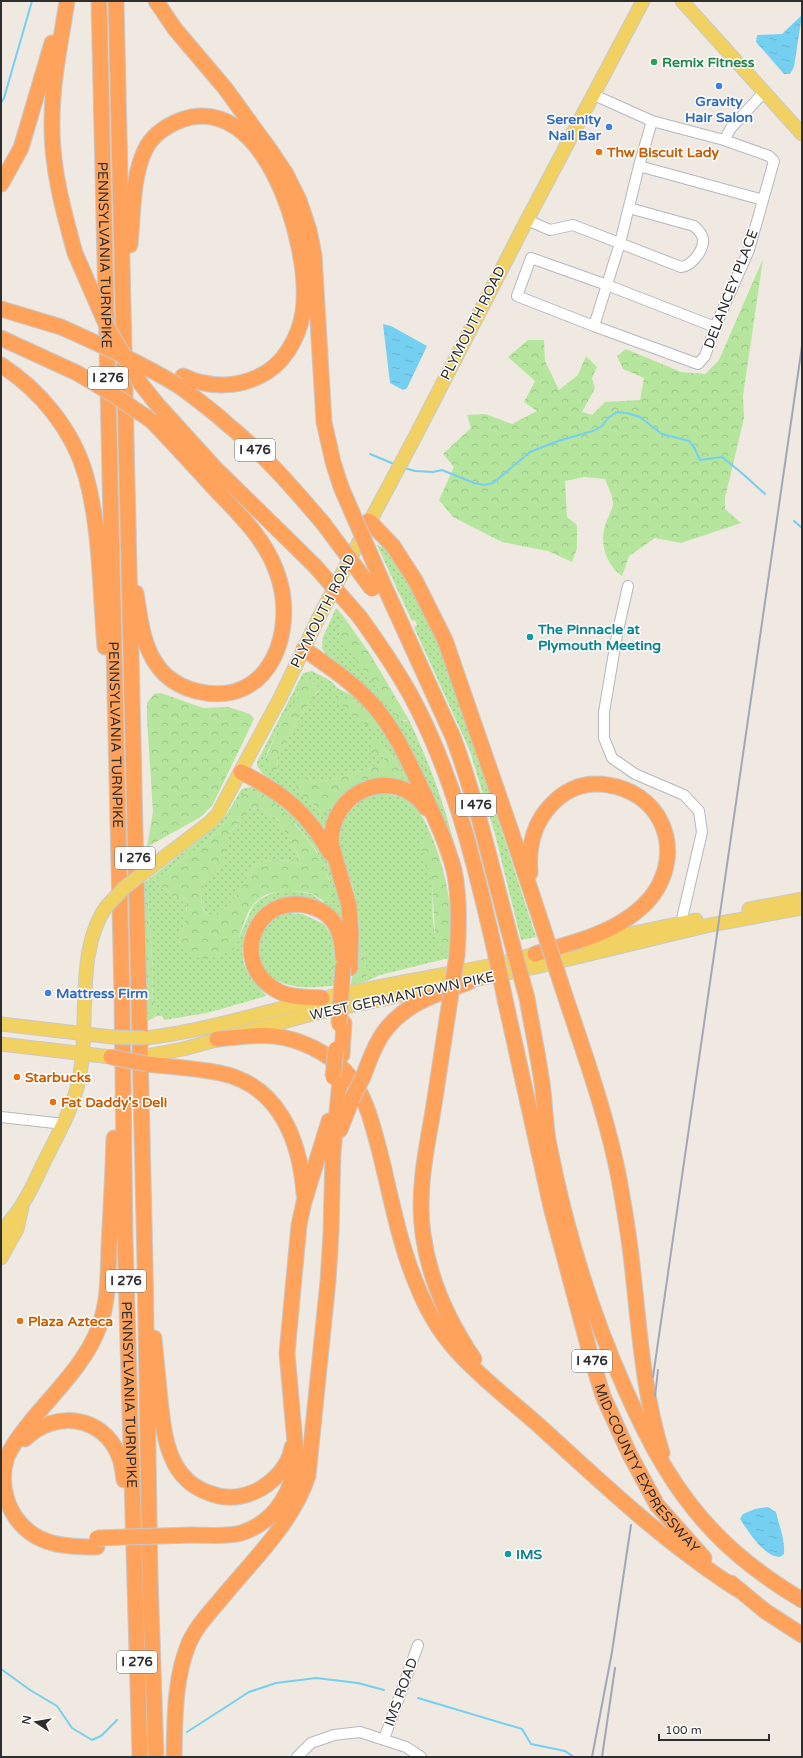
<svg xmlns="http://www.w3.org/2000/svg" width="803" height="1758" font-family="'Varela Round',sans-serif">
	<defs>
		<pattern id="grass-dots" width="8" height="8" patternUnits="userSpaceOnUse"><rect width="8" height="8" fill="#b6e59e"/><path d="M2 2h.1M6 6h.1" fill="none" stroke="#9dc588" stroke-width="1.8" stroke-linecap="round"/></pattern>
		<pattern id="forest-crowns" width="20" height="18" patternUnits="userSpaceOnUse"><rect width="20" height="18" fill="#b6e59e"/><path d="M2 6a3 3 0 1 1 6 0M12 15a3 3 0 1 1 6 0" fill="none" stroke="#9dc588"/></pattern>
		<pattern id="water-ripples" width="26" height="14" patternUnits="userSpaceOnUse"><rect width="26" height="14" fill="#75cff0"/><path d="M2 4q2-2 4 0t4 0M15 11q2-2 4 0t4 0" fill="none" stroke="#66b2ce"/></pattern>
	</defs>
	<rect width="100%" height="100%" fill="#efe9e1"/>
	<path fill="url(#grass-dots)" fill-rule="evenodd" d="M377 545 387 549 412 590 435 635 454 682 536 937 521 940 495 834 470 751 414 627 417 625 415 620 412 621Z
		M336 608 344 617 340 632 397 716 404 721 409 720C430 764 446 808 457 856L452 838 412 755 327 657 322 648 323 637Z
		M312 671 322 676 332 682 337 688 351 695 367 709 334 694 382 727 393 743 412 785 410 786 375 782 326 829 292 794 263 774 257 766V762L303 673ZM299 689 319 691 314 695 278 755 277 773 266 756 280 724 297 699ZM379 741C387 753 398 762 404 776L360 783 346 791 335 801 317 805 304 796 307 778 316 782 331 780 383 764 385 761 381 754 376 753Z
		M252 787C283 799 319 839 331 870 338 888 341 908 345 927 339 921 334 911 327 906 321 901 312 899 305 897 266 890 235 925 244 963 247 975 257 986 266 995V996L207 1013 164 1020 162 1016H157C150 1004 153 987 153 974 151 948 150 923 148 897L142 888 144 883 218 825 227 814 241 790 244 788ZM248 792H257L270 800 297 826 316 850 330 881 323 902 312 894 287 890 273 893 260 899 253 906 234 949 215 957 180 941C182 929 189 910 186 899L173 896 154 881 205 843 224 824 244 795Z
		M373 794C404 792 417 803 429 830L421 847C425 858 430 871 432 883 434 900 428 939 445 948L449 958 380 975 367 981 364 950 359 951C360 931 359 911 354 892 347 864 329 845 345 816 350 805 362 798 373 794Z
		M259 808 277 819 299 856C292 862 283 860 274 860 268 860 261 863 255 864 247 878 235 903 221 911 198 925 199 891 206 879 211 871 219 868 223 861 223 837 235 826 249 809Z
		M290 913 302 914 324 924 335 940 330 968 339 985C319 987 296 990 278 981 255 970 252 937 270 921 276 916 283 915 290 913Z"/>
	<path fill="url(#forest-crowns)" fill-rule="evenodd" d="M763 259 743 396 744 418 725 498V509L741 523 681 543 655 538 629 556 622 576C605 564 599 542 606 523 608 517 613 509 613 503 613 496 607 485 605 479L584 477 565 481 567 517 577 525V548L572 562 548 551 502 542 453 517 439 500 454 467 443 454 471 428 467 415 485 414 512 424 537 411 524 402 535 381 508 357 528 340H544L545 361 559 390 578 375 586 356 597 367 592 378 595 388 582 412 592 415 605 402 640 400 644 378 623 369 617 356 626 349 681 372 705 374 719 360Z
		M344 617 370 654 409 720H400L397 716 344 643 340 632Z
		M305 680 315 682 320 689 314 695 278 755 277 773 273 775 263 765 280 724 297 699 299 689Z
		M161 693 203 708 228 707 250 714 254 719 212 806 199 818 147 847 153 812 147 719V703L154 694Z
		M333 693 367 709 382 727 372 729 351 715Z
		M374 740 379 741C387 753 398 762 404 776L403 778C395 782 384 780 375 781 352 782 338 798 324 814 316 804 302 798 296 786L300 781 307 778 316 782 331 780 383 764 385 761 381 754 371 753 372 744Z
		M248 792C250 792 254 791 257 792 272 796 307 837 315 850 325 865 330 882 334 898L329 902C320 901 318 895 310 893 291 890 265 888 252 906 244 917 241 936 234 949 222 956 199 965 187 952 184 949 182 945 180 941 182 929 189 910 186 899L173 896 154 881 205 843 224 824 243 795ZM259 808 277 819 299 856C292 862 282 860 274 860 268 860 261 863 255 864 247 878 235 903 221 911 197 925 199 891 206 879 211 871 219 868 224 861 223 837 235 826 249 809Z
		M429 830C447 871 455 914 449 958L445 948 438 942 435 934 432 883 421 847Z
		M142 888 150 895 148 897C150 923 151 948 153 974 153 987 150 1004 157 1016L144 1023Z
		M335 940 338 951 339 985 330 968Z
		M361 949 364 950 367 981 351 985C352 973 357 963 359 951Z"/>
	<path fill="url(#water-ripples)" d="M802 15 794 67 790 74H784L756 42 757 35 782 34Z
		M383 324 391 326 427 346 407 388 403 390 390 383Z
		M768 1507 776 1512C779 1526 785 1538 784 1554L780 1557C764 1557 748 1531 740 1519L743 1514 755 1509Z"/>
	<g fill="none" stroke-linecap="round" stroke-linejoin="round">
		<path stroke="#75cff0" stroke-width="2" d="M1 103 4 98 32 1
			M370 454 394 464
			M404 468 415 471 433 472 442 470 474 483 484 485 493 483 530 452 558 441 593 431 602 426 608 418 617 412 627 413 640 417 662 434 689 441 694 447 700 460 722 457 743 474 765 494
			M794 521 802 528
			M1 1669 30 1690 57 1706 72 1728 92 1740 101 1736 117 1720
			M418 1698 522 1729 531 1744 565 1751 574 1757
			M187 1732 249 1692 276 1683 316 1678 358 1683 384 1690"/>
		<g stroke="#b4b7c1" stroke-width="12">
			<path id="minor" d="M594 95 652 121 724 140 769 156 774 161 749 250 715 327 705 356 698 364 594 326 620 243 639 166 652 121
				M724 140 731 128 764 92
				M639 166 763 200
				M527 220 550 230 573 225 681 267C692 266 704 250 703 239 702 233 698 230 694 226L629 208
				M594 326 517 296 531 258 607 285 715 327
				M628 586 617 635 604 712V738L612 758 635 774 684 795 699 811 702 832 681 923
				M1 1117 64 1124
				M384 1739 418 1645
				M297 1757 311 1743 334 1735 360 1732 406 1747 421 1757"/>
		</g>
		<g stroke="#c9c9c9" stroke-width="15">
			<path id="major" d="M682 1 802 134
				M142 874 209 823 218 814 224 802 280 698 321 613 416 435 527 220 643 1
				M749 909 802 899
				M586 943 696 920
				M1 1024 112 1037
				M145 1038C205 1031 262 1012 320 999 376 986 432 977 488 966 507 962 525 956 544 952
				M1 1044 111 1057
				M146 1056 183 1049 312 1014 536 967 710 925 802 908
				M1 1235C7 1223 17 1214 23 1203 32 1189 38 1174 45 1160 57 1136 70 1113 77 1088 92 1032 73 955 106 907
				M1 1258 17 1229 22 1207"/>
		</g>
		<g stroke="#c9c9c9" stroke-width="17">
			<g id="highway">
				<path d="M67 1C61 41 52 81 52 121 51 166 63 210 75 253"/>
				<path id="s1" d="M99 1 122 995 125 1238 140 1757"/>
				<path d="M116 1 145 1265 150 1577 156 1757"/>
				<path d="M156 1 175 29 225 88 270 150 286 174 299 200 309 230 314 255 324 422 333 462 341 487"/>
				<path d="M1 184 21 148 52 43"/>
				<path d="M130 245C133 216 132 177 145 150 152 135 166 126 181 120 265 90 308 242 304 302 303 328 289 358 267 372 241 388 210 389 183 376"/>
				<path d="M1 309 61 327"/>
				<path d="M1 338 77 373"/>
				<path d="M1 365C40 390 73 430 86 476 101 531 100 591 105 647"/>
				<path d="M179 386C195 398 212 410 227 424 263 453 293 488 323 523"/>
				<path d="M156 403 215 468 314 565"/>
				<path d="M369 521 393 546 415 580 445 640 510 828 545 934"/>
				<path d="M381 579 453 737C478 804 493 874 512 943"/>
				<path d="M136 593C140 617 142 644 157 665 166 678 181 687 196 691 271 710 299 628 276 570 264 538 239 514 216 490 195 467 174 444 152 421"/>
				<path d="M359 616C377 641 395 667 410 694 453 773 474 860 494 947"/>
				<path d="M304 649C328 666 354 683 374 706 397 733 410 765 425 796 436 820 447 844 454 870 460 897 459 927 457 955"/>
				<path d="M241 772C283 793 307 812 330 853"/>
				<path d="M530 873C528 848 533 824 551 805 566 789 585 781 608 785 657 792 682 841 659 885 651 901 635 914 620 923 595 938 563 945 535 954"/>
				<path d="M350 968 351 934 349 906 331 843C331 789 395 764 426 808"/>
				<path d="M558 974C580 1043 607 1112 620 1184 624 1207 628 1231 631 1255 639 1322 642 1389 662 1453"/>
				<path d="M322 998C308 997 292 998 280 992 224 965 257 886 315 908 337 916 342 935 343 957"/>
				<path d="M527 998C532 1027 538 1055 542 1083 545 1104 545 1125 549 1145 566 1231 590 1311 626 1391 649 1443 675 1492 715 1533 741 1560 770 1581 802 1600"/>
				<path d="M450 1000C444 1037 439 1074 433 1111 426 1151 417 1193 423 1234 429 1279 449 1322 474 1359"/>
				<path id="s2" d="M506 1004 551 1207 590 1353 603 1396 629 1453 657 1505 704 1558"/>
				<path d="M217 1039C235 1038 255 1034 274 1036 300 1039 327 1052 345 1071 365 1092 372 1123 379 1149 390 1192 399 1243 416 1283 425 1306 438 1330 455 1349 482 1380 516 1404 545 1431 607 1488 667 1544 737 1589"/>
				<path d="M342 1055 344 1023"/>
				<path d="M147 1064C171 1067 196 1068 220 1073 279 1085 300 1140 304 1194"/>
				<path d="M363 1077C369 1062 374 1045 384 1032 405 1003 437 994 469 982"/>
				<path d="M340 1130 352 1099"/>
				<path d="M154 1338C156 1358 158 1379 160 1399 164 1436 168 1479 209 1493 224 1499 240 1498 254 1492 272 1484 289 1467 292 1447"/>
				<path d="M25 1439C54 1410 103 1415 119 1456 122 1463 123 1472 124 1480"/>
				<path d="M192 1535C208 1535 226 1537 241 1533 276 1522 295 1489 296 1454L287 1353 299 1225 304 1202 329 1121"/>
				<path d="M97 1547C66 1547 36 1546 16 1518 4 1501 0 1477 7 1457 13 1443 23 1431 32 1420 55 1392 87 1361 99 1327 109 1301 108 1273 109 1246 111 1210 113 1174 114 1138"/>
				<path d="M731 1583 765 1611 802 1635"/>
				<path d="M174 1757C175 1719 174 1679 189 1643 196 1627 209 1613 221 1599 252 1561 292 1524 308 1476L328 1281 331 1232 333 1152 340 1081"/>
			</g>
		</g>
		<use href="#minor" stroke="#fff" stroke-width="10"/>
		<use href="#major" stroke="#f2d163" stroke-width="13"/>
		<use href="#highway" stroke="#ffa35c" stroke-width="15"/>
		<path stroke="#a3a6b8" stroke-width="2" d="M653 1377 802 346
			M655 1396 658 1370
			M592 1757 612 1652 631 1525
			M602 1757 615 1668"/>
		<g stroke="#c9c9c9" stroke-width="15" stroke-linecap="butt">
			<path id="major-bridge" d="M106 907 124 888 142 874
				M112 1037 145 1038"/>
		</g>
		<g stroke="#c9c9c9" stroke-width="17" stroke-linecap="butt">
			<path id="highway-bridge" d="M75 253 109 331 141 384 156 403
				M61 327C101 345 141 363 179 386
				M77 373 114 395 152 421
				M341 487 381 579
				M323 523 372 589
				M314 565 359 616
				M545 934 558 974
				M512 943 527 998
				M494 947 506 1004
				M450 1000 457 955
				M339 1024 343 967
				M111 1057 147 1064
				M333 1077 336 1049
				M352 1099 363 1077
				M97 1538 192 1535"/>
		</g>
		<use href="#major-bridge" stroke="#f2d163" stroke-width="13"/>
		<use href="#highway-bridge" stroke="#ffa35c" stroke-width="15"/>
	</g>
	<circle fill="#2e9e5b" stroke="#fff" stroke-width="1.5" cx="654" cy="62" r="4"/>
	<g fill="#3f7fe0" stroke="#fff" stroke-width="1.5">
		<circle cx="719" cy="86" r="4"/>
		<circle cx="609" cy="127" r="4"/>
		<circle cx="48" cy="993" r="4"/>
	</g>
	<g fill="#e8710a" stroke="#fff" stroke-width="1.5">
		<circle cx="599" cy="152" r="4"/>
		<circle cx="17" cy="1077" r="4"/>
		<circle cx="53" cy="1102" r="4"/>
		<circle cx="20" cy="1321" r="4"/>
	</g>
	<g fill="#0f9aa8" stroke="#fff" stroke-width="1.5">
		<circle cx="530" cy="637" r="4"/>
		<circle cx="508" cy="1554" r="4"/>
	</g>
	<g text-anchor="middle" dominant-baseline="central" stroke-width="3" stroke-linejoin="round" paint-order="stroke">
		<g fill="#fff" stroke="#6d6d6d" stroke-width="1">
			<rect x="88" y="367" width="40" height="22" rx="3"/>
			<rect x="235" y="439" width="40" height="22" rx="3"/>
			<rect x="456" y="794" width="40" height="22" rx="3"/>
			<rect x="115" y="847" width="40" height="22" rx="3"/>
			<rect x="106" y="1270" width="40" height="22" rx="3"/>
			<rect x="572" y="1350" width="40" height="22" rx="3"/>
			<rect x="117" y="1651" width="40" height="22" rx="3"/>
		</g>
		<g font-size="13" font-weight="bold" fill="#2e2e2e">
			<text x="108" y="378">I 276</text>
			<text x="255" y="450">I 476</text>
			<text x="476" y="805">I 476</text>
			<text x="135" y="858">I 276</text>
			<text x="126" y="1281">I 276</text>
			<text x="592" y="1361">I 476</text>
			<text x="137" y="1662">I 276</text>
		</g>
		<g font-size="14" font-weight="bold" fill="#27864d" stroke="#fff" text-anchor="start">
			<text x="662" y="62">Remix Fitness</text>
		</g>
		<g font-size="14" font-weight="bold" fill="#366cbe" stroke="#fff">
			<text x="719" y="101">Gravity<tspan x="719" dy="16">Hair Salon</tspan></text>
			<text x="601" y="119" text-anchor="end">Serenity<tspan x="601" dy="16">Nail Bar</tspan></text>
			<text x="56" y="993" text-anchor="start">Mattress Firm</text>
		</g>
		<g font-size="14" font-weight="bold" fill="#c56008" stroke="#fff" text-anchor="start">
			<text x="607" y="152">Thw Biscuit Lady</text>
			<text x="25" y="1077">Starbucks</text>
			<text x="61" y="1102">Fat Daddy's Deli</text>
			<text x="28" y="1321">Plaza Azteca</text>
		</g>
		<g font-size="14" fill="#2e2e2e" stroke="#fff">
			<text stroke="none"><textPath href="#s1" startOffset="254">PENNSYLVANIA TURNPIKE</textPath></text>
			<text transform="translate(731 289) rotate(-69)">DELANCEY PLACE</text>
			<text transform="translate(473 323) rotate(-63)">PLYMOUTH ROAD</text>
			<text transform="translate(323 611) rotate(-63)">PLYMOUTH ROAD</text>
			<text stroke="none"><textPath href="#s1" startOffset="734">PENNSYLVANIA TURNPIKE</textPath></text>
			<text transform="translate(402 996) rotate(-12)">WEST GERMANTOWN PIKE</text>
			<text stroke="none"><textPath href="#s1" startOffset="1394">PENNSYLVANIA TURNPIKE</textPath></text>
			<text stroke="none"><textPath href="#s2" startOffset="489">MID-COUNTY EXPRESSWAY</textPath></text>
			<text transform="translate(401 1692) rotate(-70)">IMS ROAD</text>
		</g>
		<g font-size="14" font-weight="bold" fill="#0d838f" stroke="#fff" text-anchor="start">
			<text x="538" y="629">The Pinnacle at<tspan x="538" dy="16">Plymouth Meeting</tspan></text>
			<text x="516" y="1554">IMS</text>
		</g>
	</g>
	<rect width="803" height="1758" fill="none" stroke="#2e2e2e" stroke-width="4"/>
	<g transform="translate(36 1722) rotate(282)" stroke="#ffffff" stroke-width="3" paint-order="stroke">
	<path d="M0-3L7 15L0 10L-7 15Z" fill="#2e2e2e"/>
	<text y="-6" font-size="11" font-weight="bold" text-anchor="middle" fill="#2e2e2e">N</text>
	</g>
	<path d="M659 1734v6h110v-6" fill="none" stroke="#2e2e2e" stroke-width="2"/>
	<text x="665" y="1734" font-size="12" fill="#2e2e2e" stroke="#ffffff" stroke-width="3" paint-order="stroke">100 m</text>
</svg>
